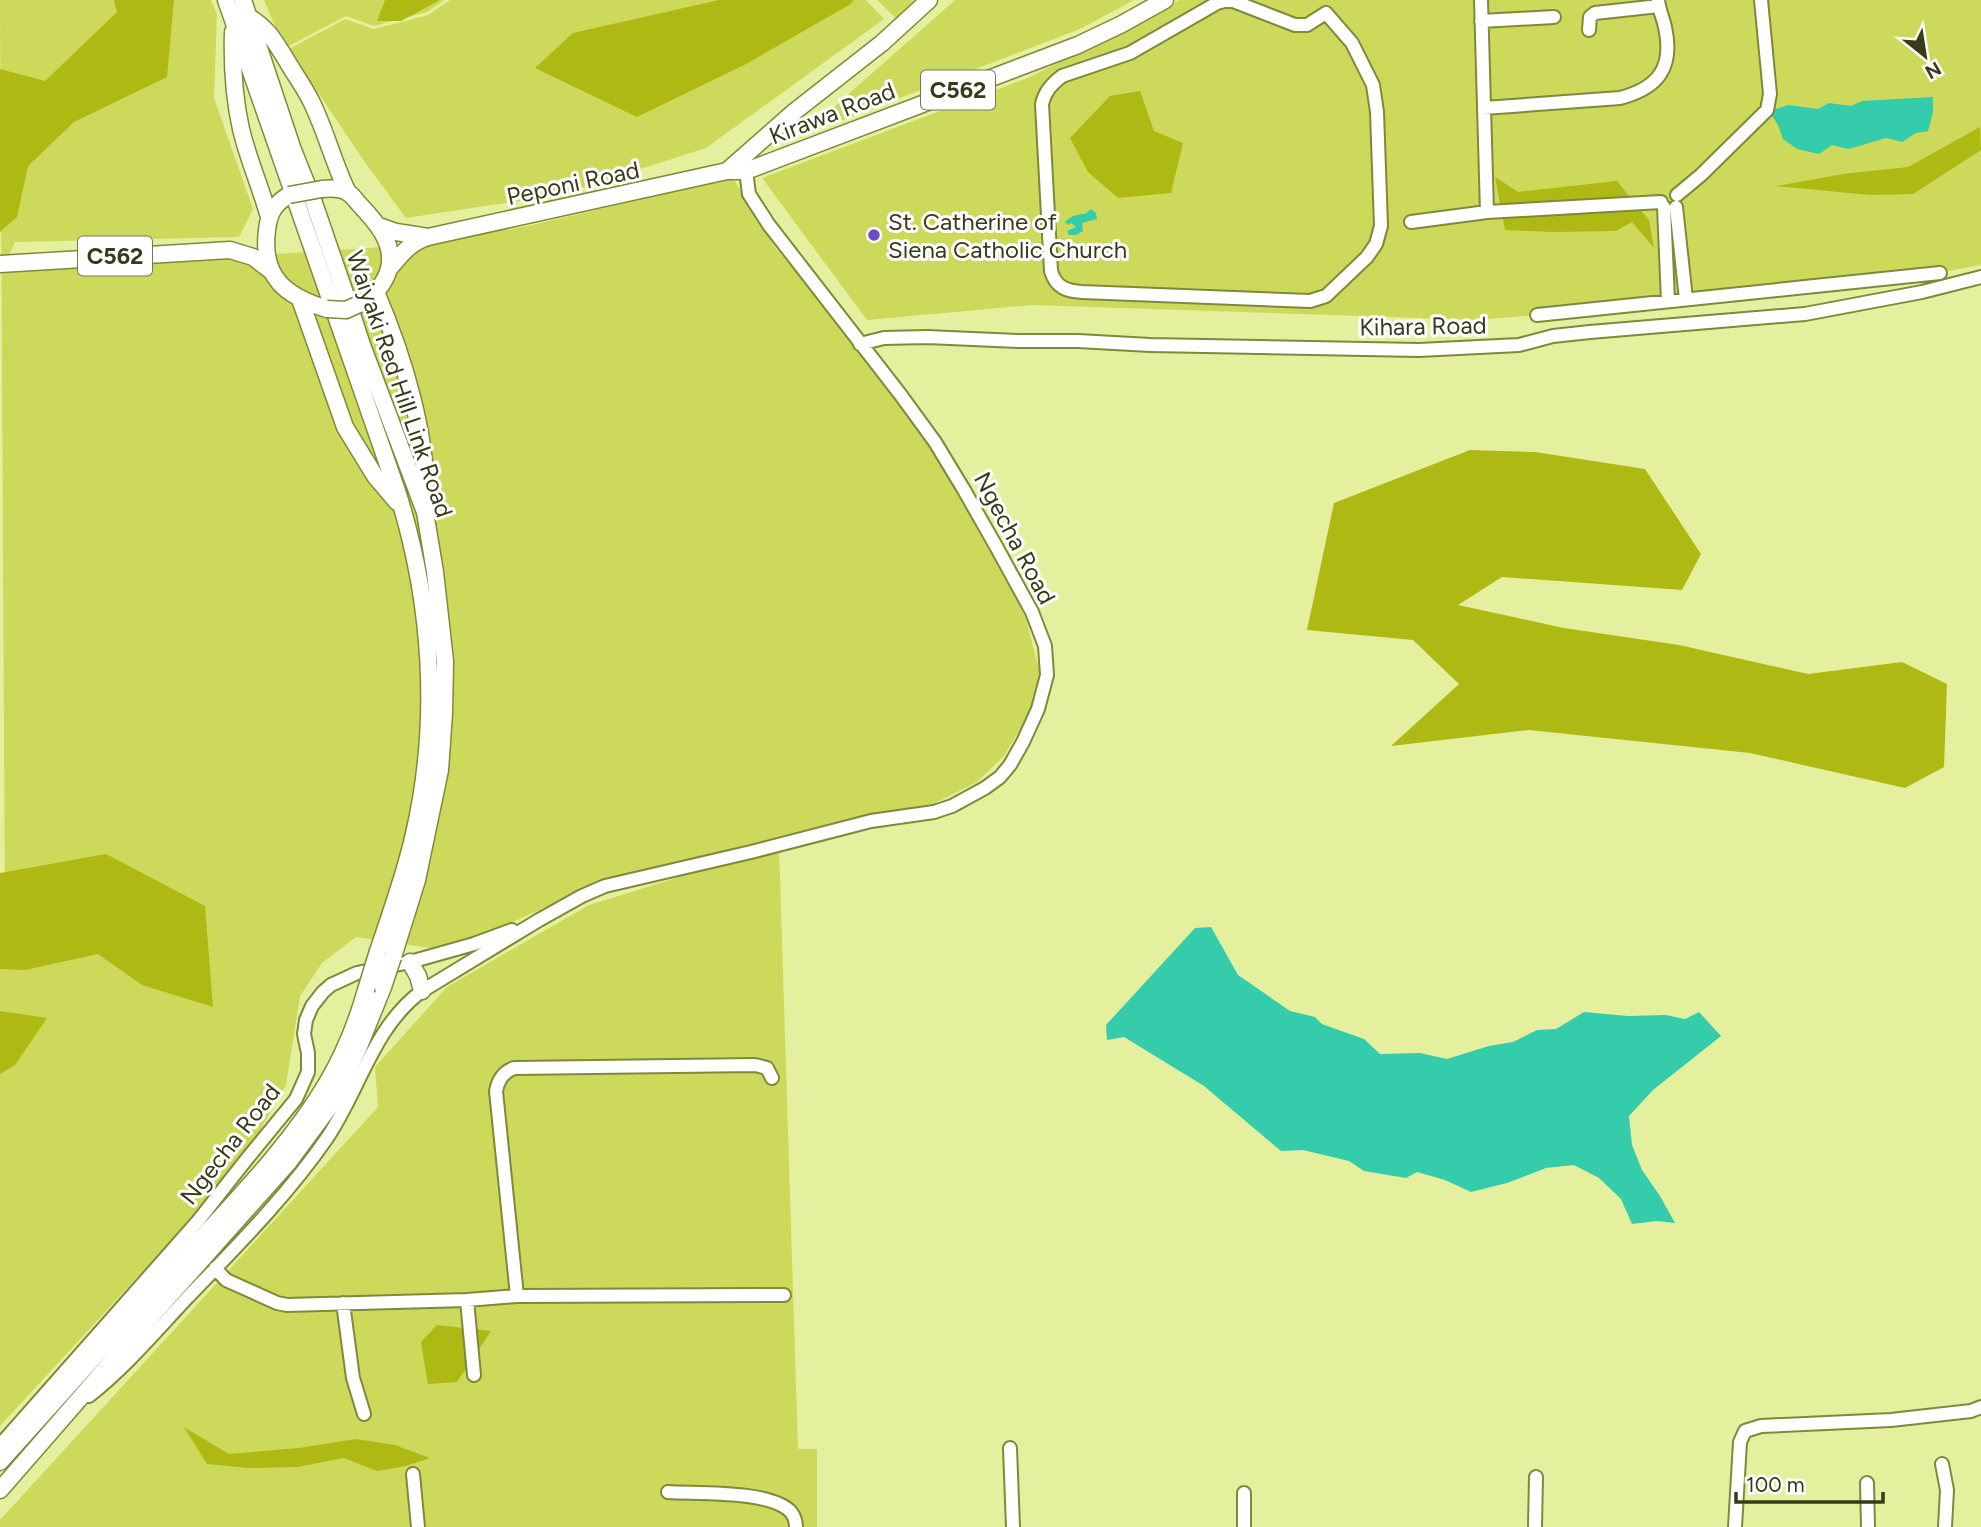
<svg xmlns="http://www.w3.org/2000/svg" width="1981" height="1527" font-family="Figtree,sans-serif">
	<rect width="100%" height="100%" fill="#e5f09f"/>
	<path fill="#cdd95a" d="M0 0H211L217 14 214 98 253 209 239 237 15 242 2 272 428 244 532 225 733 178 774 246 832 314 951 469 1026 619 1040 674 1029 714 1004 756 977 782 929 806 607 880 492 931 430 948 356 937 322 963 300 996 286 1085 254 1141 215 1193 0 1426V970L5 924Z
		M264 0H445L427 12 374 26 346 16 287 47 277 31Z
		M450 0H866L884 19 706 148 559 195 406 218 364 161 289 49 345 19 374 29 428 15Z
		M877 0H914L897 19Z
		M955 0H1134L1080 29 801 136Z
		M1180 0H1981V265L1836 292 1476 320 1033 305 867 320 762 178 1030 77Z
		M779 846 798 1449H817V1527H0V1520L378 1107 375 1067 447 987 589 905Z"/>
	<path fill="#aeb914" d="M114 0H174L167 77 74 122 28 166 17 217 0 232V69L45 81 117 12Z
		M385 0H440L401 21H377Z
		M719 0H854L849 5 746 64 637 117 535 68 573 33Z
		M1140 91 1154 131 1183 143 1171 193 1118 198 1088 172 1070 138 1110 96Z
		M1980 127 1981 150 1913 194 1870 195 1776 186 1843 174 1908 167Z
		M1495 177 1518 192 1617 181 1649 220 1654 248 1632 222 1616 231 1553 232 1505 230Z
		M1470 450 1535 452 1645 469 1701 554 1682 590 1502 577 1458 605 1564 628 1679 645 1808 674 1902 662 1947 684 1944 767 1905 788 1750 753 1529 730 1391 746 1459 684 1413 640 1307 630 1334 503Z
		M106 854 205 906 213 1007 142 985 98 954 25 970 0 969V873Z
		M0 1011 47 1018 15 1065 0 1074Z
		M437 1325 491 1331 457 1382 428 1384 421 1342Z
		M184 1427 229 1454 299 1448 356 1439 395 1445 430 1458 406 1466 377 1471 344 1458 297 1467 248 1468 207 1464Z"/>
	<path fill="#34ccab" d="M1933 97V112L1928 131 1916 133 1902 142 1886 138 1849 149 1832 145 1819 154 1797 149 1783 139 1778 125 1769 111 1788 105 1818 109 1829 103 1851 106 1862 101Z
		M1091 209 1096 213 1097 219 1082 223 1083 231 1076 235H1069L1067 231 1076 227 1071 223 1068 225 1065 222C1071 216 1077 214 1085 214Z
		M1211 927 1238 975 1290 1011 1315 1017 1322 1024 1364 1039 1380 1054 1420 1053 1447 1059 1489 1046 1513 1042 1537 1030 1556 1029 1584 1012 1628 1016 1666 1015 1685 1019 1699 1012 1721 1036 1653 1090 1629 1116 1632 1145 1642 1170 1660 1196 1675 1223 1657 1221 1632 1224 1621 1199 1599 1178 1574 1165 1546 1168 1507 1183 1471 1192 1445 1180 1417 1172 1406 1178 1364 1171 1349 1161 1303 1150 1281 1151 1204 1086 1124 1037 1107 1040 1106 1025 1195 928Z"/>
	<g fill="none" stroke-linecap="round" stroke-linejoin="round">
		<g stroke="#808839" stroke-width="16">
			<path id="minor" d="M1481 0 1487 212
				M1225 1H1233L1295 25H1307L1326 13 1352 43 1373 85 1377 112 1381 226 1376 244 1367 257 1326 296 1310 301 1082 292C1067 291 1056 288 1051 271L1042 104C1045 91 1052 84 1062 76L1130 53 1217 3Z
				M1481 21 1554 17
				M1589 30 1590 17 1595 13 1659 6
				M1484 108 1620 98C1658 88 1674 68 1665 27 1663 18 1659 10 1658 0
				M1677 195 1701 175 1767 110 1770 94 1761 0
				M1664 207 1668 301
				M1676 207 1686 299
				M1411 222 1487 212 1661 202
				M1537 315 1940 273
				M860 344 884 338 927 337 1018 341H1078L1150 345 1419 350 1519 345 1553 336 1590 332 1805 314 1922 292 1981 277
				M215 1268 226 1280 277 1303 287 1305 467 1300 517 1296 784 1295
				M517 1296 496 1091C498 1080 503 1072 514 1068L755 1065 767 1068 772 1078
				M467 1300 474 1375
				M343 1303 353 1378 364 1414
				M89 1396C125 1368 155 1332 187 1298 236 1247 287 1196 327 1138 360 1089 373 1027 422 991L539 920 582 896 605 886 751 852 871 821 934 812 952 806 985 788 1000 777 1010 765 1023 742 1038 709 1047 675 1045 646 1032 612 997 548 964 490 935 442 900 394 769 225 749 194 746 171
				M0 1445 198 1221 246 1160 296 1099 308 1072V1053L304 1034 306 1020 312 1006 323 992 331 985 357 973 410 962 474 944 512 930
				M1010 1448 1013 1527
				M1942 1464 1947 1490 1945 1527
				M413 1474 418 1527
				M1867 1483 1868 1527
				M668 1492C698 1494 771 1490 791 1512 794 1516 796 1522 796 1527
				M1244 1527V1493
				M1535 1527 1536 1477
				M1735 1527 1740 1442 1745 1431 1761 1426 1891 1420 1971 1411 1981 1407"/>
		</g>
		<g stroke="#808839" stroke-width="19">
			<path id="major" d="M226 0 397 491C432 601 440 721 414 834 405 874 391 913 378 951
				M243 0 293 150 313 200 345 293 362 345 425 512 435 572 445 661 444 713 440 770 417 880 393 957
				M249 17C269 29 275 42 287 61 295 75 305 88 312 103 326 132 334 164 348 193
				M233 32C232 64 234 98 241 129 248 159 261 188 269 217
				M727 171 794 112 882 43 929 0
				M322 189C331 188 341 188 349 193 353 196 357 202 360 205 376 222 395 243 389 268 387 279 377 292 368 300
				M289 195C274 204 269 213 267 230 261 277 285 296 327 309
				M379 226 396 232 428 237
				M0 264 230 250 253 257 271 271
				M389 269C401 255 410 242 428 237L727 171H746L1078 45 1122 24 1165 0
				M376 292C403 355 430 441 425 510
				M300 299 345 427 375 476 397 502
				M410 962 418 976 422 991
				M0 1462C59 1396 119 1330 178 1264 229 1207 288 1149 327 1083 344 1054 357 1022 366 990
				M0 1490 155 1312 288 1163 333 1102 358 1049 383 987"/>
		</g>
		<use href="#minor" stroke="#fff" stroke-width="12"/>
		<use href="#major" stroke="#fff" stroke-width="16"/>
		<g stroke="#808839" stroke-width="19" stroke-linecap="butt">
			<path id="major-bridge" d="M289 195 322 189
				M327 309 346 310 368 300
				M383 987 393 957
				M366 990 378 951"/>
		</g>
		<use href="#major-bridge" stroke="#fff" stroke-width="16"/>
	</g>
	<circle fill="#724bc4" stroke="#fff" stroke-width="2.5" cx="874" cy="235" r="7"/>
	<g text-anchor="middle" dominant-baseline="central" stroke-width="6" stroke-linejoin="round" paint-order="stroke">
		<g fill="#fff" stroke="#73765f" stroke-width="2">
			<rect x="921" y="70.5" width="74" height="39" rx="5"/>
			<rect x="78" y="236.5" width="74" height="39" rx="5"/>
		</g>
		<g font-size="23" font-weight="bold" fill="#373b1a">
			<text x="958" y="90">C562</text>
			<text x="115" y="256">C562</text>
		</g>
		<g font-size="24" fill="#373b1a" stroke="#fff">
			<text transform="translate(832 113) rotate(-21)">Kirawa Road</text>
			<text transform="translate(573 183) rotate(-12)">Peponi Road</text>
			<text transform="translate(1423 326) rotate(-1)">Kihara Road</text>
			<text transform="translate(400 384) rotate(71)">Waiyaki Red Hill Link Road</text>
			<text transform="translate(1015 538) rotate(62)">Ngecha Road</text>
			<text transform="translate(230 1144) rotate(-52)">Ngecha Road</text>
		</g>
		<g font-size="24" fill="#373b1a" stroke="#fff" text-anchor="start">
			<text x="888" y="221">St. Catherine of<tspan x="888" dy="28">Siena Catholic Church</tspan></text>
		</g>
	</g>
	<g transform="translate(1925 56) rotate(150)" stroke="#ffffff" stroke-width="5" paint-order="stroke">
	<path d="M0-5L12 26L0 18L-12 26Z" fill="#373b1a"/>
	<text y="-10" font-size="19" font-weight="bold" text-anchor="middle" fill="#373b1a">N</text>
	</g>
	<path d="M1736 1492v10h147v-10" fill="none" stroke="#373b1a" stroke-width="3.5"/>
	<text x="1746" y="1492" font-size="21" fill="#373b1a" stroke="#ffffff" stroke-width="5" paint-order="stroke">100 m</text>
</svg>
